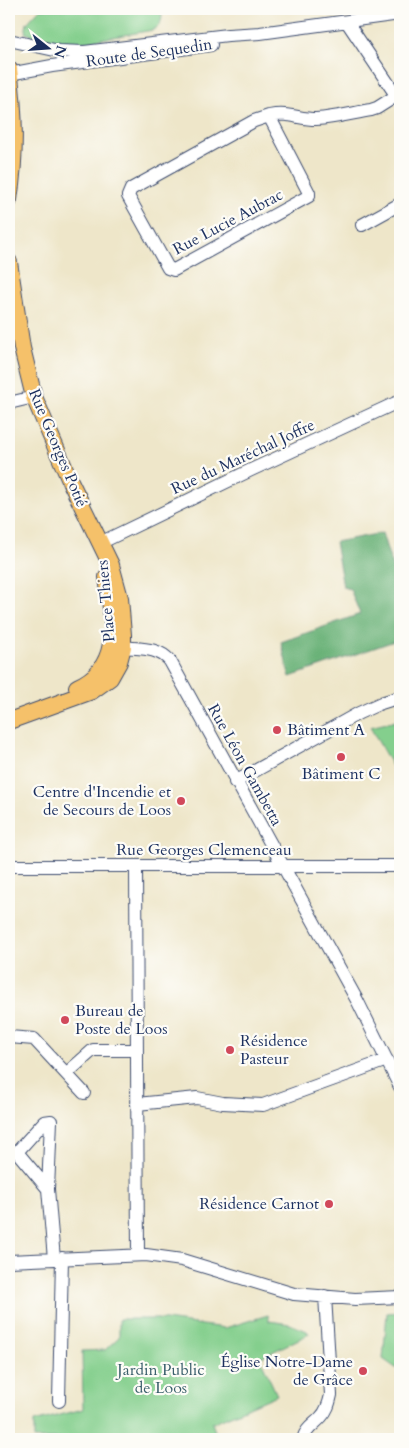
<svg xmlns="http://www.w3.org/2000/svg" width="409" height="1448" font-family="Cardo,serif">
	<rect width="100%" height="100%" fill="#fdfcf7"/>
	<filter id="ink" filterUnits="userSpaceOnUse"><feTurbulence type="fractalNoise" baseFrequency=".02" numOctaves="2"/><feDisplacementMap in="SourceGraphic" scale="10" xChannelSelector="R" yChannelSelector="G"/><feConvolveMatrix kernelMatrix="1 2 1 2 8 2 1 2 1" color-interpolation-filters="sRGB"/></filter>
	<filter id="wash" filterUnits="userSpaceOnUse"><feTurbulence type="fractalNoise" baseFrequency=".0096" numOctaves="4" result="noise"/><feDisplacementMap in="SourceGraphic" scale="20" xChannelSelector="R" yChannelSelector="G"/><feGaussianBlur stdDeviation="1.12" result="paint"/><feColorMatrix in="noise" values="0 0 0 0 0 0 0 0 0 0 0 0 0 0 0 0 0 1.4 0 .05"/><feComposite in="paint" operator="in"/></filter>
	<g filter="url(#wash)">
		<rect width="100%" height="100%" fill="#eee6c9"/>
		<path fill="#84cf8d" stroke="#507f76" d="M40 9H80L89 12 101 11V9H161C163 18 162 25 153 30L78 43H59L25 33 27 23Z
			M400 720V780L370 727Z
			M400 1312V1371L383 1359 387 1313Z
			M268 1315 269 1321 290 1324 307 1331 309 1334 260 1358 277 1395 212 1423 218 1439H34V1422L83 1409 82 1351 105 1350 119 1337V1319H158L225 1328Z"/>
		<path fill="#6bb278" stroke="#43706b" d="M382 533 394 572 400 571V639L290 677 281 642 360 614 350 589 343 587 335 542Z"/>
	</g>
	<g filter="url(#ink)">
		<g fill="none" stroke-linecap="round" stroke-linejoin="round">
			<g stroke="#3b4a6e" stroke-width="14">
				<path id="minor" d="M347 22 400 101
					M9 40 59 51 84 52 228 35 260 33 400 14
					M9 74 52 66 211 45
					M269 116 309 193V196L174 270 168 268 128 196 131 189 254 121Z
					M269 116C289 112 298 119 316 119 334 118 353 113 371 110L377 108 396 96
					M362 225 400 204
					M9 403 34 397
					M100 543 251 470 400 401
					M123 647C140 649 158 647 170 661L358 1002 400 1087
					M235 782 359 713 381 703 400 697
					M9 866H400
					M136 867 138 1255
					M9 1037 34 1039 84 1093
					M67 1073 93 1050H137
					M137 1104 197 1098 223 1103 263 1105 387 1060
					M48 1189 17 1152 44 1122 51 1121 48 1189 54 1259
					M9 1261 146 1255 182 1260 294 1294 355 1299 400 1297
					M59 1401 62 1258
					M303 1439C306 1428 314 1425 321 1417 327 1411 329 1404 331 1395L325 1296"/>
			</g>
			<g stroke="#3b4a6e" stroke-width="18">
				<path id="major" d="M9 69C15 116 16 153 9 200
					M9 262 22 348 34 397 71 483 111 565 120 598 123 635V647L119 662 110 678 92 691 9 721
					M77 687C124 667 112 618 107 577"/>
			</g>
			<use href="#minor" stroke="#fff" stroke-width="12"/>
			<use href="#major" stroke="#f5c16b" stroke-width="16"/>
		</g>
	</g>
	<g fill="#d1495b" stroke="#fdfcf7" stroke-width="2">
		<circle cx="277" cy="730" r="5"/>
		<circle cx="341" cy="757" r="5"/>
		<circle cx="181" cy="801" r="5"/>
		<circle cx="65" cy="1020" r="5"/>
		<circle cx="230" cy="1050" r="5"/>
		<circle cx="329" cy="1204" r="5"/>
		<circle cx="363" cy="1371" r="5"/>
	</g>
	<g text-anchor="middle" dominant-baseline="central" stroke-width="4.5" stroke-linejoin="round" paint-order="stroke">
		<g font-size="16" fill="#1b2f5e" stroke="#fdfcf7">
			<text transform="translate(149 53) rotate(-8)">Route de Sequedin</text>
			<text transform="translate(228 222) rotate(-28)">Rue Lucie Aubrac</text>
			<text transform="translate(58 448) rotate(67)">Rue Georges Potié</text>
			<text transform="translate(243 457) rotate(-25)">Rue du Maréchal Joffre</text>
			<text transform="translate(106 601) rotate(-95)">Place Thiers</text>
			<text transform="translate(245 765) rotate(61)">Rue Léon Gambetta</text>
			<text x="204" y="850">Rue Georges Clemenceau</text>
		</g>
		<g font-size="16" fill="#1b2f5e" stroke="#fdfcf7" text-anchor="start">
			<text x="287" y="730">Bâtiment A</text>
			<text x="341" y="774" text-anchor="middle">Bâtiment C</text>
			<text x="171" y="792" text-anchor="end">Centre d'Incendie et<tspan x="171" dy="18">de Secours de Loos</tspan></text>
			<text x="75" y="1011">Bureau de<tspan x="75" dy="18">Poste de Loos</tspan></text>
			<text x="240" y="1041">Résidence<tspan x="240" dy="18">Pasteur</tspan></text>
			<text x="319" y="1204" text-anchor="end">Résidence Carnot</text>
			<text x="353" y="1362" text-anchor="end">Église Notre-Dame<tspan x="353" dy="18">de Grâce</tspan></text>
		</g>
		<g font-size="16" fill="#3a5f6c" stroke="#fdfcf7">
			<text x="161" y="1370">Jardin Public<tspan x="161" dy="18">de Loos</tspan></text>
		</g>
	</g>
	<rect width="409" height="1448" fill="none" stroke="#fdfcf7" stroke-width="30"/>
	<g transform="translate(48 48) rotate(107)" stroke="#fdfcf7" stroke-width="4" paint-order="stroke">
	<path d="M0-4L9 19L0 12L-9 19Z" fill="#1b2f5e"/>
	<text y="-8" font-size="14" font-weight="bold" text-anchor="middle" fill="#1b2f5e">N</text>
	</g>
</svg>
